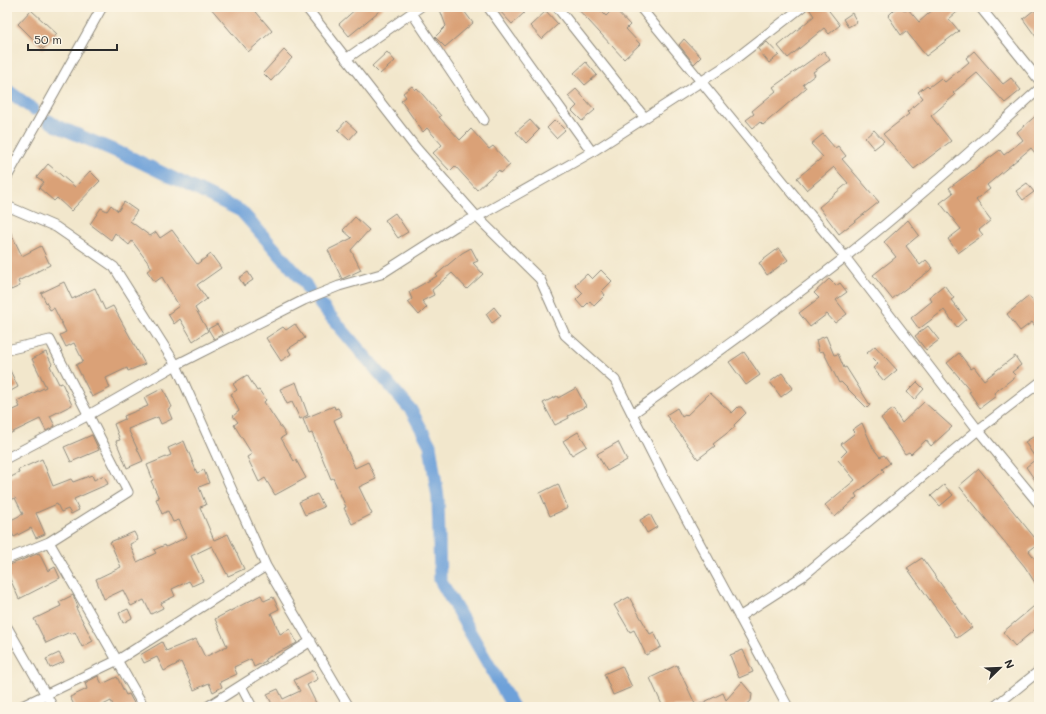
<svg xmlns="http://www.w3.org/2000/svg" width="1046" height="714" font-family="Mali,sans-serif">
	<rect width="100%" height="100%" fill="#fcf5e5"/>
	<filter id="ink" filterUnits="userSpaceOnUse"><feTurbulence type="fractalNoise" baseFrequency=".025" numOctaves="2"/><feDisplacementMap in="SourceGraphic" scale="8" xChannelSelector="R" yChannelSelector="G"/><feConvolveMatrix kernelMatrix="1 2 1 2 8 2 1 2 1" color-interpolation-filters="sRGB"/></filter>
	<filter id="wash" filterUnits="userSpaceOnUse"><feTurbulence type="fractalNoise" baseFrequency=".012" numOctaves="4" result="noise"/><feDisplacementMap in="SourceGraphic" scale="16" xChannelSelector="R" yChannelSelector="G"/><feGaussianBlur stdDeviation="0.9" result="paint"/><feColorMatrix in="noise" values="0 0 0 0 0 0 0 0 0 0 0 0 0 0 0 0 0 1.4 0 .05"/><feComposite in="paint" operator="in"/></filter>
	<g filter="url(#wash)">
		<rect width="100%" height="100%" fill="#f2e7cc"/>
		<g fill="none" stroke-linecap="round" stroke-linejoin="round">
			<path stroke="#6ea1d9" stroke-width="13" d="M7 90 33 109
				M49 121 57 126 134 159 241 211 304 282 309 291
				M320 304 411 410 430 445 438 498 440 580 513 707"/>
		</g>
		<g id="blocks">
			<path fill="#daa177" d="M210 7H252L272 31 248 52Z
				M358 7H384L349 36 339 24Z
				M439 7H461L473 23 445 47 435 37 446 26Z
				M496 7H518L524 13 512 24Z
				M576 7H597L606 16 614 8 630 25 626 29 640 44 624 59Z
				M808 7H826L840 25 829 34 824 28 788 58 778 46 814 16Z
				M897 7H901L905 11 908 9 919 22 936 7H963L949 19 959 31 926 56 906 31 901 35 888 16Z
				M31 10 57 34 43 49 18 24Z
				M1034 10 1039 16V41L1023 19Z
				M546 11 558 24 542 39 530 26Z
				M852 13 857 22 848 27 843 19Z
				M684 39 701 57 694 64 679 45Z
				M767 42 779 55 769 63 758 49Z
				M284 50 292 58 271 81 263 73Z
				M824 51 830 60 813 72 815 75 803 84 806 88 763 125 760 122 753 128 746 120 754 114 752 111 776 91 773 87Z
				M974 51 1003 84 1011 78 1021 90 1005 103 977 73 953 93 955 95 931 116 951 141 914 169 883 134 909 114 907 112 923 98 918 92 927 85 929 87 941 78 945 82 969 62 966 58Z
				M387 52 395 61 380 74 372 66Z
				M586 62 597 75 585 85 574 73Z
				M412 86 415 90 417 88 441 116 439 117 460 140 471 129 489 149 493 146 510 165 501 173 499 170 477 190 455 166 450 171 433 153 442 145 427 128 423 132 401 101 406 97 403 93Z
				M576 89 595 110 582 121 572 111 577 106 568 96Z
				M1039 113V158L1031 148 987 185 990 189 976 200 991 220 979 230 983 235 958 253 948 239 961 229 940 203 953 193 949 188 1000 150 1004 155 1023 140 1017 132Z
				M530 120 539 130 526 143 516 132Z
				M555 120 565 130 556 138 547 128Z
				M346 121 357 131 349 140 338 130Z
				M874 130 884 141 874 149 865 138Z
				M823 134 835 148 838 146 846 156 842 159 879 202 839 234 819 207 848 183 834 167 807 190 797 178 823 157 811 144Z
				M48 164 75 187 90 171 100 181 71 211 57 198 54 201 39 188 44 182 37 177Z
				M1027 183 1034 192 1023 200 1016 191Z
				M124 202 137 211 130 221 150 236 156 232 160 238 172 230 197 264 211 254 221 268 197 285 207 299 195 308 208 331 193 341 180 319 174 324 168 314 179 306 162 277 155 282 147 271 152 268 132 241 129 245 115 233 111 240 90 224 101 208 107 211 111 205 118 211Z
				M395 213 408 232 398 238 385 220Z
				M355 217 369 230 351 250 361 270 342 279 328 250 352 238 343 230Z
				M908 220 919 235 906 246 920 265 926 260 933 268 892 299 873 275 896 257 884 242Z
				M7 225 22 256 41 246 50 265 18 281 20 286 11 290 7 281Z
				M471 248 478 261 473 263 483 274 467 289 452 273 432 290 434 295 422 301 427 307 419 315 408 302 412 299 409 292 437 276 436 275 462 253Z
				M779 248 788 260 767 275 759 263Z
				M601 270 612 281 602 291 605 295 594 306 590 301 583 308 576 300 583 293 575 285 587 274 592 279Z
				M248 272 253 280 244 286 239 278Z
				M829 279 836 286 840 283 847 292 836 300 847 314 835 323 827 314 810 327 799 313 819 298 814 293Z
				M64 282 72 299 95 288 105 310 113 306 145 364 128 371 127 368 106 378 110 388 92 397 76 365 83 361 74 343 66 347 60 335 66 332 54 308 50 310 41 293Z
				M944 285 954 298 951 300 966 319 957 327 944 310 919 329 911 318 932 301 929 297Z
				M1029 296 1039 309V332L1032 322 1020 331 1007 314Z
				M494 307 501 316 492 323 486 314Z
				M217 324 223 334 214 339 208 329Z
				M295 324 305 338 288 349 291 354 281 361 266 338 283 327 286 330Z
				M928 326 939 340 926 350 915 336Z
				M826 336 834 355 838 354 844 368 846 367 870 405 867 408 841 382 839 383 823 351 819 352 816 340Z
				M875 346 897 370 884 381 873 368 878 364 867 353Z
				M46 352 52 364 50 366 59 384 62 383 72 405 50 416 55 426 46 431 40 419 7 435V413L20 407 17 401 46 387 32 359Z
				M744 352 760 375 746 385 729 362Z
				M959 353 971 369 974 367 984 380 1015 356 1021 365 1012 372 1016 376 994 393 996 396 980 408 969 392 971 391 947 363Z
				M7 364 18 387 7 393Z
				M782 373 793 388 781 397 770 382Z
				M247 375 257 391 259 390 266 400 264 402 286 435 281 438 294 461 296 460 306 478 275 495 265 478 259 482 247 457 252 454 234 425 238 422 233 416 239 411 231 394 237 390 233 384Z
				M296 382 308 415 300 419 292 402 287 404 280 389Z
				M917 382 924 389 914 400 907 392Z
				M163 388 172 407 168 409 172 419 161 424 158 417 128 429 143 461 127 468 116 441 120 440 114 424 125 419 124 416 148 406 144 398Z
				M576 388 586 406 568 416 569 418 555 425 543 403 557 396 558 398Z
				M710 393 732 413 738 407H741L746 413 734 425 735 427 713 444 715 446 698 459 666 415 677 408 682 417 685 415 686 416Z
				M924 402 952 427 931 446 926 440 911 454 909 452 905 454 881 418 893 409 902 423Z
				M334 406 335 409 338 408 342 416 334 420 355 468 368 462 376 479 359 487 372 514 352 524 344 508 346 507 333 478 331 479 312 433 309 434 303 419Z
				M862 423 873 448 880 457 884 455 890 463 882 469 884 471 855 494 857 497 835 517 825 505 855 480 838 460 847 451 841 444 855 433 852 430Z
				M578 432 587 446 572 455 563 441Z
				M92 435 99 450 71 462 64 447Z
				M1036 435 1039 440V486L1026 467 1036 459 1025 442Z
				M184 441 197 473 204 470 209 483 199 487 206 505 200 507 214 540 228 534 244 569 228 576 212 546 191 556 203 581 192 586 189 581 172 589 175 596 161 603 163 608 151 614 144 600 131 606 123 590 104 599 96 579 121 567 110 542 134 532 138 540 130 544 137 562 156 553 154 550 165 545 166 547 187 537 179 520 173 522 168 511 162 514 156 499 159 498 151 481 153 480 147 465 171 455 168 448Z
				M618 442 627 460 607 471 597 454Z
				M42 459 53 486 71 479 73 482 92 475 94 480 104 475 108 484 74 499 79 510 71 514 68 509 61 512 57 504 36 513 45 534 36 538 31 528 14 537 7 522 23 514 15 498 7 502V479L19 473 18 470Z
				M979 469 1039 543 1029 551 1039 564V589L1025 567 959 486Z
				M558 484 568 508 550 516 540 493Z
				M944 485 953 495 940 506 931 496Z
				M317 494 324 507 305 515 299 502Z
				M650 514 657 527 647 533 640 520Z
				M39 553 48 571 55 567 60 578 19 599 7 572V566Z
				M922 558 972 627 957 638 907 568Z
				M73 595 78 607 76 608 93 641 82 647 75 632 71 634 70 632 46 643 34 619 61 606 59 602Z
				M261 595 264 601 273 597 279 609 271 613 280 634 290 629 297 643 265 659 266 661 254 667 251 659 234 667 237 674 220 682 222 687 213 692 209 683 194 690 181 662 164 671 157 657 144 663 140 655 162 642 166 651 196 639 205 657 227 646 215 619Z
				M629 597 650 634 654 632 661 647 646 655 634 630 630 632 614 605Z
				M1039 602V626L1015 646 1003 632Z
				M128 609 132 618 123 623 119 613Z
				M743 650 753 672 739 678 730 655Z
				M59 653 64 662 50 668 46 659Z
				M677 665 696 706 723 693 726 700 742 682 752 694 751 701 745 706 729 707H663L650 678Z
				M622 666 632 687 613 695 604 674Z
				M314 670 318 679 307 685 318 707H267L272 704 267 694 278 689 283 699 300 691 294 680Z
				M98 676 102 684 117 677 126 695 129 694 136 707H114L111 701 99 707H75L70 697 87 689 85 683Z"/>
		</g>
	</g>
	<g filter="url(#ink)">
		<use href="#blocks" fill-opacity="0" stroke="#8e897c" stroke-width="1"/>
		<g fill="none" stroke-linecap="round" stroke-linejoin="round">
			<g stroke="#8e897c" stroke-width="11">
				<path id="street" d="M306 7 416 148 477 217 540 279 565 335 615 380 667 483 788 707
					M488 7 592 152
					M557 7 645 118
					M640 7 845 257 978 430 1039 504
					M980 7 1039 80
					M412 13 484 120
					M346 59 420 7
					M7 177 102 7
					M7 206 56 227 114 267 176 365 266 566 349 707
					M7 350 50 340 128 492 49 542 7 559
					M632 414C703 363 775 312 844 258 912 204 976 147 1039 89
					M7 458 87 416 176 365 304 300 339 286 381 274 456 226 477 217 592 152 730 63 802 7
					M49 542 144 707
					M739 617 803 576 978 430 1039 383
					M7 627 53 707
					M241 686 252 707
					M20 707 118 660 266 566
					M207 707 311 641
					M994 707 1039 671"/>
			</g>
			<use href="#street" stroke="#fff" stroke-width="9"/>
		</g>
	</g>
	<rect width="1046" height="714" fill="none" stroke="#fcf5e5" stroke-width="24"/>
	<g transform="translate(1000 668) rotate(67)" stroke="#fcf5e5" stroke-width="3" paint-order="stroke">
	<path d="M0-3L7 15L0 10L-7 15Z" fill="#2b2b2b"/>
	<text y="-6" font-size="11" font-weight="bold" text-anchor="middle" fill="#2b2b2b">N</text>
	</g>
	<path d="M28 44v6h89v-6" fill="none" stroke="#2b2b2b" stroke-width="2"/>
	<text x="34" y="44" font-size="12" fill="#2b2b2b" stroke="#fcf5e5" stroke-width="3" paint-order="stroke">50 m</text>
</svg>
